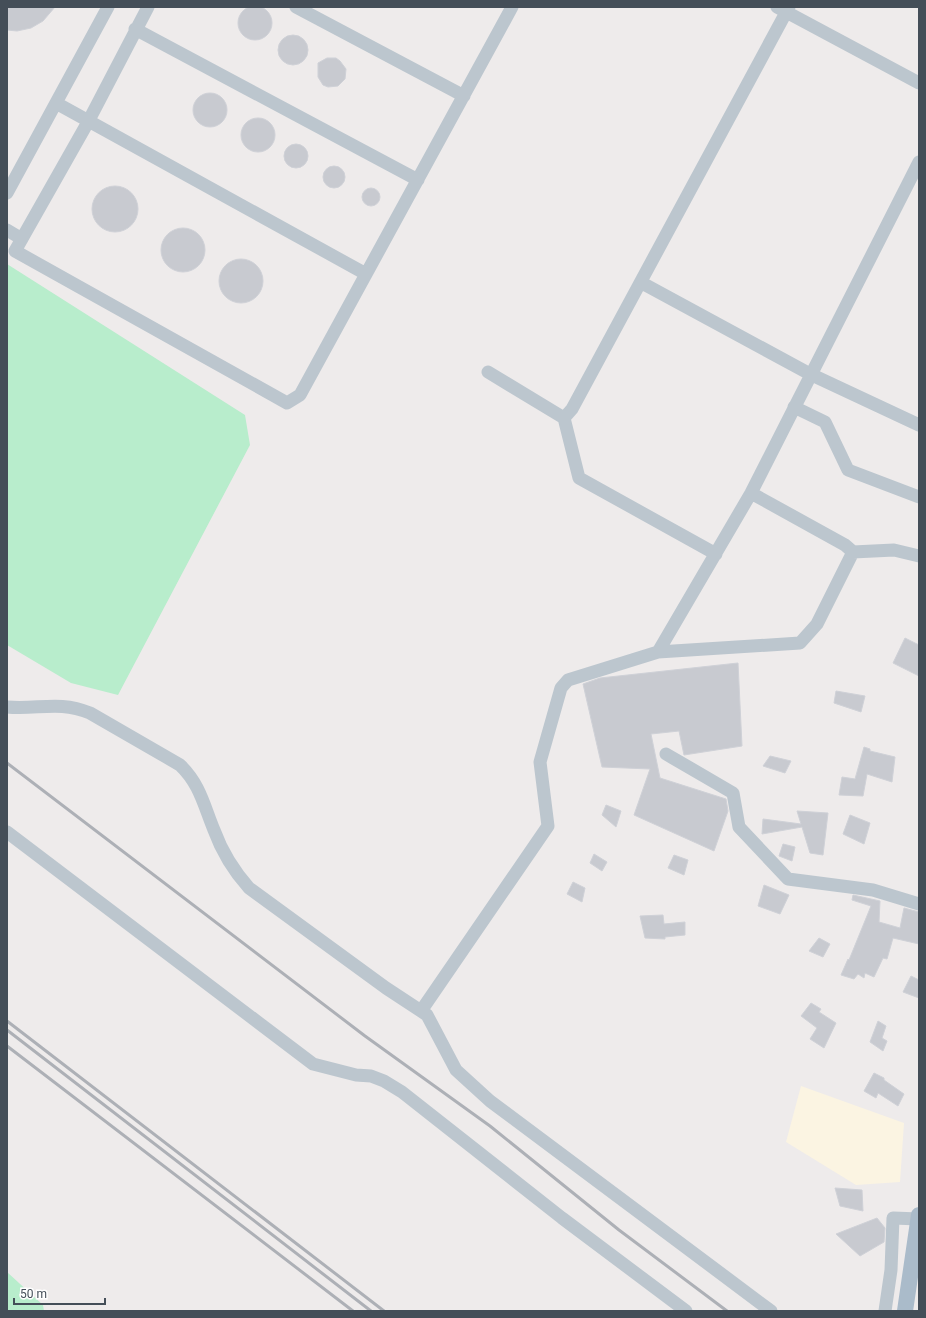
<svg xmlns="http://www.w3.org/2000/svg" width="926" height="1318" font-family="Roboto,sans-serif">
	<rect width="100%" height="100%" fill="#eeebeb"/>
	<path fill="#fbf4e2" d="M801 1086 904 1123 900 1182 856 1185 786 1142Z"/>
	<path fill="#b8edcc" d="M7 264 245 415 250 445 118 695 71 683 7 645Z
		M7 1272 43 1305 44 1311H7Z"/>
	<path fill="#c8cad0" stroke="#cfd1d7" d="M238 23a17 17 0 1 1 34 0a17 17 0 1 1-34 0Z
		M7 7H55L43 21 31 28 17 31 7 30Z
		M278 50a15 15 0 1 1 30 0a15 15 0 1 1-30 0Z
		M327 58H336L340 61 346 69 345 79 338 86 328 87 323 85 318 77V63Z
		M193 110a17 17 0 1 1 34 0a17 17 0 1 1-34 0Z
		M241 135a17 17 0 1 1 34 0a17 17 0 1 1-34 0Z
		M284 156a12 12 0 1 1 24 0a12 12 0 1 1-24 0Z
		M323 177a11 11 0 1 1 22 0a11 11 0 1 1-22 0Z
		M92 209a23 23 0 1 1 46 0a23 23 0 1 1-46 0Z
		M362 197a9 9 0 1 1 18 0a9 9 0 1 1-18 0Z
		M161 250a22 22 0 1 1 44 0a22 22 0 1 1-44 0Z
		M219 281a22 22 0 1 1 44 0a22 22 0 1 1-44 0Z
		M905 638 919 645V676L893 663Z
		M738 663 742 746 684 755 679 731 651 734 660 778 726 799 728 811 714 851 634 815 650 769 602 767 583 684 600 678Z
		M836 691 865 696 861 712 834 703Z
		M864 747 870 749V751L895 757 892 782 867 774 863 796 839 795 842 777 855 779Z
		M770 756 791 761 785 773 763 766Z
		M606 805 621 811 616 827 602 815Z
		M797 811 828 813 823 855 810 853 802 827 762 834 763 819 801 824Z
		M850 815 870 823 864 844 843 834Z
		M783 844 795 847 792 861 779 856Z
		M594 854 607 862 602 871 590 863Z
		M674 855 688 860 684 875 668 868Z
		M573 882 585 888 582 902 567 894Z
		M764 885 789 895 780 914 758 906Z
		M853 895 880 901 879 922 900 928 904 908 919 912V944L893 938 887 959 883 958 874 977 865 973 864 978 858 974 854 979 841 975 848 959 849 960 871 906 852 900Z
		M663 915 664 924 685 922V935L665 937V939L645 938 640 916Z
		M819 938 830 944 823 957 809 951Z
		M911 976 919 980V998L903 992Z
		M811 1003 821 1009 819 1012 836 1023 824 1048 810 1039 817 1028 801 1016Z
		M878 1021 886 1026 882 1038 887 1041 883 1051 870 1042Z
		M874 1073 884 1078V1080L904 1094 898 1106 878 1093 876 1098 864 1091Z
		M835 1188 862 1190 863 1211 840 1206Z
		M877 1218 885 1228 884 1242 860 1256 836 1234Z"/>
	<g fill="none" stroke-linecap="round" stroke-linejoin="round">
		<path stroke="#bcc6ce" stroke-width="13" d="M148 7 88 122 15 251 287 403 300 395 512 7
			M296 7 464 96
			M777 7 919 83
			M135 29 418 180
			M56 103 366 274
			M7 193 108 7
			M7 230 22 239
			M642 283 810 374 919 425
			M488 372 564 418 579 478 716 554
			M794 407 825 422 848 470 919 497
			M564 418 572 409 789 7
			M751 493 845 545 853 552 894 550 919 556
			M658 652 751 493 919 162
			M7 707C38 710 58 700 90 713L180 765C200 784 204 806 214 830 222 852 233 870 249 888L386 988 427 1015 456 1070 490 1101 771 1311
			M666 754 733 793 739 827 788 879 873 890 919 904
			M7 832 313 1064 356 1075 371 1076 384 1081 402 1092 562 1218 686 1311
			M421 1011 548 826 540 762 561 688 568 680 658 652 800 643 817 624 853 552
			M885 1311 891 1270 893 1218 919 1219"/>
		<path stroke="#aabbca" stroke-width="16" d="M905 1311 919 1215"/>
		<path stroke="#adb0b6" stroke-width="3" d="M7 763 365 1036 490 1126 619 1230 727 1311
			M7 1021 384 1311
			M7 1030 371 1311
			M7 1046 353 1311"/>
	</g>
	<rect width="926" height="1318" fill="none" stroke="#444e58" stroke-width="16"/>
	<path d="M14 1298v6h91v-6" fill="none" stroke="#444e58" stroke-width="2"/>
	<text x="20" y="1298" font-size="12" fill="#444e58" stroke="#ffffff" stroke-width="3" paint-order="stroke">50 m</text>
</svg>
